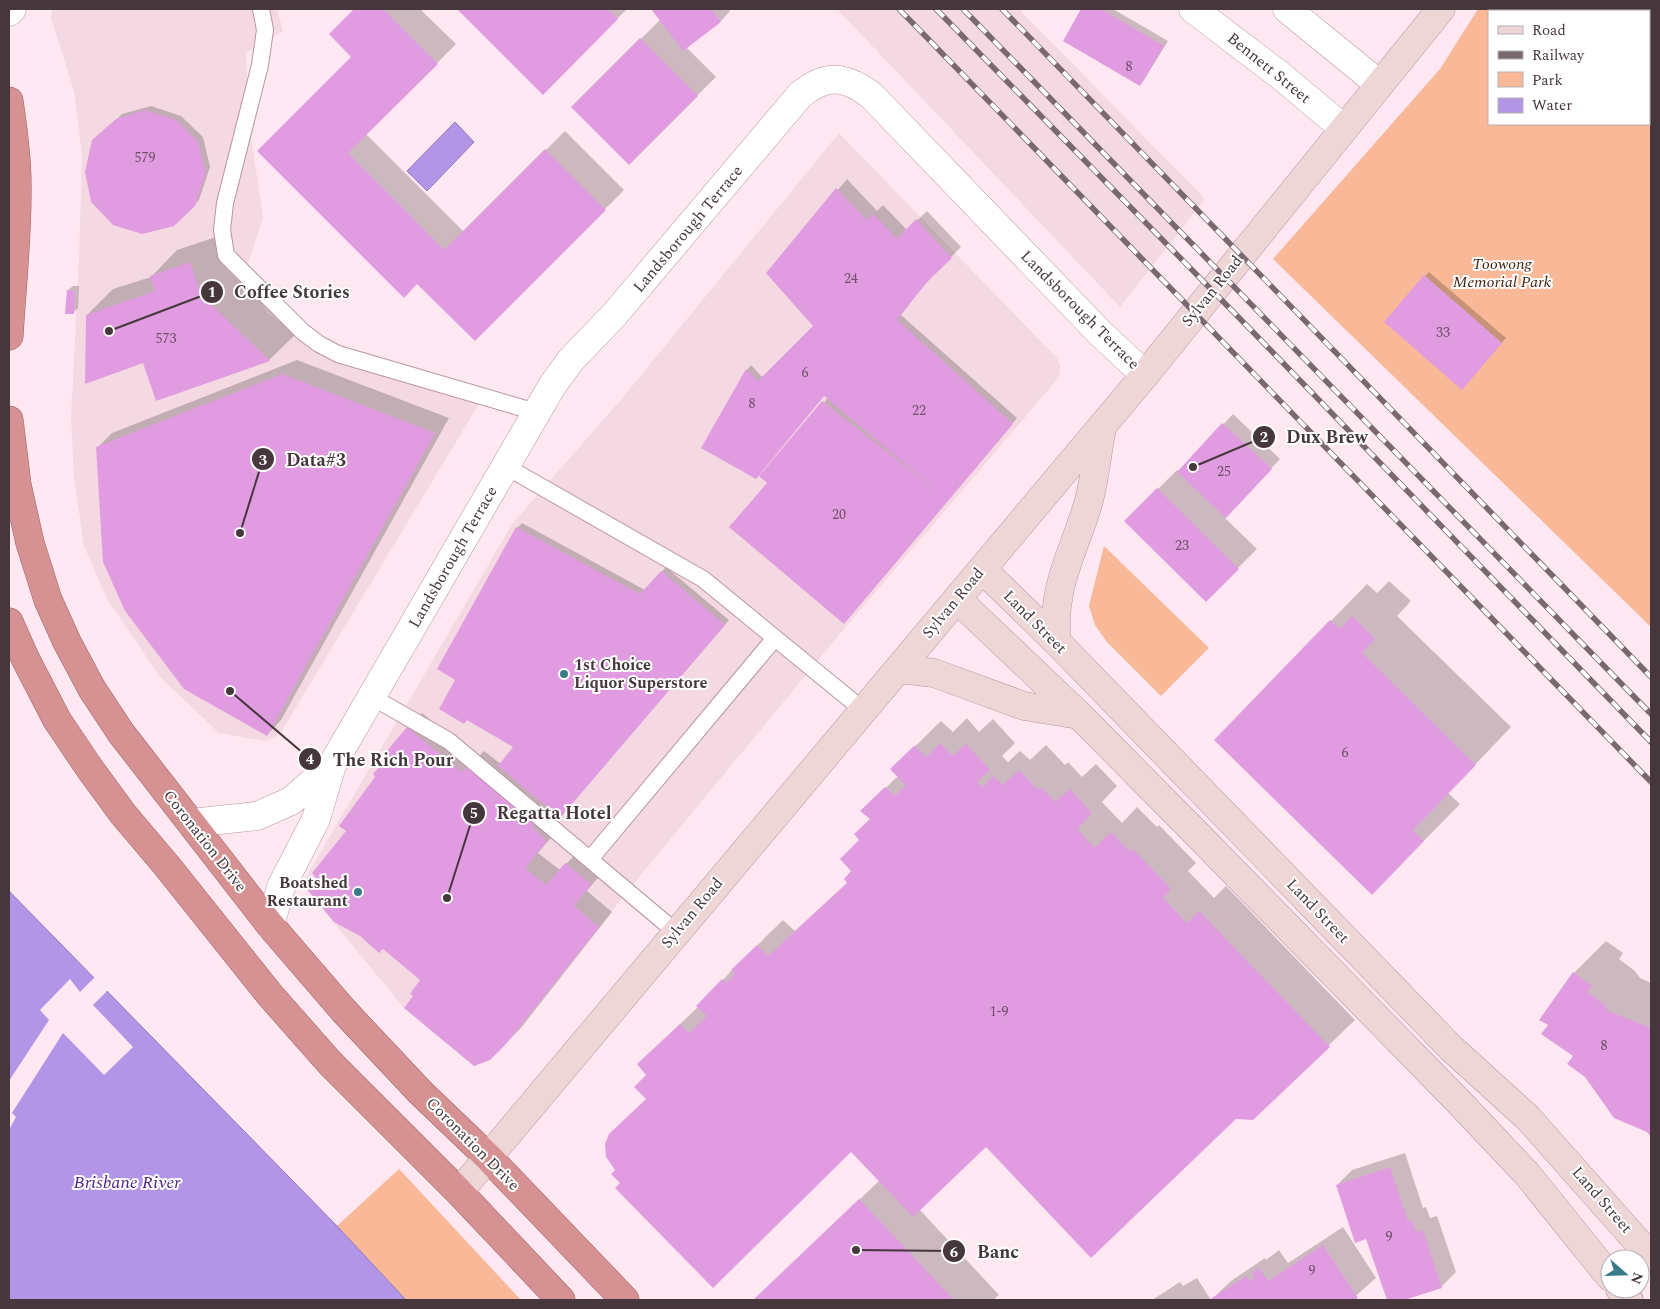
<svg xmlns="http://www.w3.org/2000/svg" width="1660" height="1309" font-family="Spectral,serif">
	<rect width="100%" height="100%" fill="#ffe8f1"/>
	<path fill="#f4d9e3" d="M52 9H277L283 31 246 53 249 124 263 217 246 270 267 313 311 340 488 389 280 734 265 741 219 733 160 677 107 599 84 546 74 478 71 417 79 259 82 155 74 91 51 18Z
		M837 9H1019L1205 199 1120 307Z
		M839 133 1057 358 1060 365V373L1056 381 843 630 640 876 506 1044 490 1060 474 1066 404 1008 302 884 512 524 619 402Z"/>
	<path fill="#f9b897" fill-rule="evenodd" d="M1478 9H1651V627L1273 259 1440 69ZM1489 11H1649V124H1489Z
		M1104 546 1209 648 1161 696 1107 642 1095 625 1089 606Z
		M399 1169 521 1300H406L337 1226Z"/>
	<path fill="#b395e8" stroke="#9279b5" d="M455 122 474 142 427 191 407 171Z
		M9 891 337 1226 406 1300H9Z"/>
	<path fill="#ffe8f1" d="M96 976 109 989 93 1005 133 1047 104 1075 63 1033 12 1113 16 1117 9 1130V1081L49 1020 40 1010 70 979 80 992Z"/>
	<path fill="#0003" d="M356 9H420L456 44 366 134 464 232 565 131 624 190 475 340 418 282 259 151 353 57 330 34Z
		M459 9H627L543 93Z
		M653 9H728L730 11 721 21 686 47 716 77 629 163 572 107 661 19Z
		M1083 9H1113L1168 41 1144 80 1140 85 1065 41Z
		M151 106 181 116 203 137 210 167 199 200 174 225 99 136 122 114Z
		M847 179 877 211 883 205 907 230 927 211 961 247 934 274 900 314 1017 418 849 617 769 483 828 397 825 395 703 447 747 370 751 365 763 378 815 326 768 273Z
		M216 237 227 269 295 335 269 360 144 362 87 315 113 289 151 277 177 250Z
		M1429 272 1506 338 1467 383 1425 276Z
		M73 286H79L78 308 73 313 68 290Z
		M297 360 449 418 281 720 267 735 97 448 112 433Z
		M1233 414 1280 459 1225 518 1257 549 1206 600 1126 521 1177 470 1179 472Z
		M522 523 645 590 666 567 729 620 564 812 549 807 546 811 561 826 538 853 560 870 581 849 605 869 587 891 612 912 521 1028 490 1059 415 996 422 980 348 831 390 755 387 752 422 713 477 758 484 751 501 764 515 747 456 679 517 528Z
		M1389 581 1411 601 1397 616 1511 727 1448 793 1460 804 1409 856 1331 621 1367 584 1377 593Z
		M967 718 979 732 993 719 1015 743 1002 756 1008 762 1020 751 1030 760 1046 745 1065 765 1068 762 1082 777 1096 764 1117 786 1102 802 1122 823 1137 807 1157 827 1159 825 1196 863 1188 871 1214 898 1226 886 1355 1020 1252 1119 1235 1118 986 1145 919 1209 999 1295 993 1300H754L880 1180 851 1151 621 1183 617 1170 647 1099V1075L638 1064 698 1007 732 970 783 920 795 931 848 882 853 871 861 840 871 819 862 811 898 776 892 769 941 721 953 732Z
		M1606 941 1623 953 1619 959 1635 971 1640 978 1651 983V1135L1574 1056 1550 1025 1574 973Z
		M1405 1153 1423 1208 1426 1207 1430 1218 1437 1216 1456 1272 1441 1287 1400 1300H1388L1367 1238 1337 1185 1352 1170Z
		M1343 1227 1376 1278 1351 1300H1211L1231 1281 1265 1258 1266 1260 1279 1250 1288 1263Z
		M1197 1278 1211 1300H1152L1180 1282 1183 1286Z"/>
	<path fill="#e19ce1" d="M354 9H383L438 64 348 153 444 250 545 149 606 210 475 341 417 284 404 298 257 151 351 57 329 34Z
		M457 9H608L618 19 543 95Z
		M651 9H711L721 22 683 51Z
		M1081 9H1101L1164 46 1140 86 1063 41Z
		M640 38 698 96 629 165 571 107Z
		M145 110 176 120 198 142 206 173 195 206 174 226 142 234 113 225 91 202 85 172 92 140 116 119Z
		M836 188 867 220 873 214 897 239 916 219 952 258 926 283 897 320 1013 424 844 624 729 527 767 483 759 476 822 401 936 490 824 396 756 479 701 448 746 369 758 381 813 326 766 273Z
		M190 262 201 295 270 361 156 401 143 363 85 384 86 315 155 291 150 276Z
		M1424 275 1502 343 1462 390 1384 322Z
		M67 290 75 291 74 314H65Z
		M282 374 435 433 267 736 184 689 125 611 103 562 96 447Z
		M1222 423 1272 469 1226 518 1177 472Z
		M1157 488 1239 569 1206 602 1124 521Z
		M516 527 640 594 661 571 725 625 560 818 498 766 513 747 467 720 464 724 439 709 455 680 437 669Z
		M1352 616 1375 639 1362 653 1476 765 1413 830 1424 841 1372 895 1214 740 1330 620 1340 629Z
		M407 727 462 772 469 764 537 821 532 827 547 841 525 868 546 885 565 863 591 884 574 906 599 927 506 1044 490 1060 474 1066 404 1008 413 996 410 994 420 980 383 949 379 953 360 936 334 922 307 889 316 878 312 873 346 831 339 826 375 777 373 774 389 755 386 752Z
		M940 743 952 756 966 744 990 770 977 782 982 787 993 776 1003 785 1019 770 1038 790 1041 787 1055 802 1070 789 1092 813 1077 829 1095 848 1111 832 1130 852 1133 849 1171 889 1163 898 1187 923 1199 911 1330 1047 1253 1120 1236 1119 1091 1258 986 1147 913 1217 851 1152 713 1288 615 1188 620 1183 611 1174 615 1170 606 1157 605 1144 609 1134 646 1099 634 1087 646 1075 637 1064 680 1024 689 1033 707 1016 696 1006 722 979 726 983 735 974 731 970 757 945 768 956 847 883 844 879 851 871 840 859 859 840 854 834 870 819 860 811 885 787 895 796 906 786 890 769 914 746 927 757Z
		M1573 972 1592 986 1587 992 1603 1003 1608 1011 1651 1028V1137L1647 1132 1614 1118 1585 1077 1567 1064 1573 1056 1541 1034 1548 1025 1539 1020Z
		M1390 1167 1408 1221 1412 1220 1416 1232 1423 1230 1442 1288 1404 1300H1387L1366 1239 1355 1243 1336 1185Z
		M859 1199 954 1300H753Z
		M1323 1245 1358 1298 1354 1300H1209L1246 1276 1249 1281 1255 1278 1252 1273 1259 1268 1268 1281Z"/>
	<g fill="none" stroke-linecap="round" stroke-linejoin="round">
		<g stroke="#b795a2" stroke-width="18">
			<path id="service" d="M261 9 265 30 260 65 225 203 222 230 226 255 303 332 319 344 338 354 536 412
				M505 466 703 579 863 710
				M372 697 449 741 676 932
				M591 858 775 638"/>
		</g>
		<g stroke="#b795a2" stroke-width="29">
			<path id="minor" d="M9 12 12 9
				M191 823 257 816 291 801 332 765
				M270 925 281 887 316 819 332 765 552 386 570 361 615 314 800 95C826 74 844 75 871 95L1100 333 1145 375"/>
		</g>
		<g stroke="#b795a2" stroke-width="29">
			<path id="tertiary" d="M1193 9 1281 76 1343 128
				M1287 9 1379 84"/>
		</g>
		<g stroke="#b795a2" stroke-width="29">
			<path id="secondary" d="M982 569 1057 642 1451 1048 1528 1118 1651 1257
				M957 599 1079 715 1191 828 1458 1101 1527 1174 1610 1277
				M1057 642C1051 587 1073 554 1088 504 1095 479 1097 452 1102 428
				M899 669 934 673 1024 706 1079 715
				M459 1192 1145 375 1441 9
				M1620 1289 1629 1300"/>
		</g>
		<g stroke="#9c6163" stroke-width="29">
			<path id="trunk" d="M9 101C13 128 17 155 17 182 18 233 12 285 9 336
				M9 420 17 485 30 543 48 600 67 642 92 689 121 733 270 925 344 1011 420 1092 488 1157 625 1300
				M9 622 25 658 57 720 90 769 123 814 167 866 270 995 330 1063 459 1192 561 1300"/>
		</g>
		<use href="#service" stroke="#fff" stroke-width="16"/>
		<use href="#minor" stroke="#fff" stroke-width="28"/>
		<use href="#tertiary" stroke="#fff" stroke-width="28"/>
		<use href="#secondary" stroke="#efd6d6" stroke-width="28"/>
		<use href="#trunk" stroke="#d69292" stroke-width="28"/>
		<g stroke="#79686f" stroke-width="5.5">
			<path id="rail" d="M899 9 1651 782
				M936 9 1252 331 1651 742
				M963 9 1651 714
				M1002 9 1651 677"/>
		</g>
		<use href="#rail" stroke="#fff" stroke-width="4" stroke-dasharray="11" stroke-linecap="butt"/>
	</g>
	<g fill="#38798c" stroke="#fff" stroke-width="2">
		<circle cx="564" cy="674" r="5"/>
		<circle cx="358" cy="892" r="5"/>
	</g>
	<g text-anchor="middle" dominant-baseline="central" stroke-width="4" stroke-linejoin="round" paint-order="stroke">
		<g font-size="14" fill="#6d5066">
			<text x="1129" y="66">8</text>
			<text x="145" y="157">579</text>
			<text x="851" y="278">24</text>
			<text x="1443" y="332">33</text>
			<text x="166" y="338">573</text>
			<text x="805" y="372">6</text>
			<text x="752" y="403">8</text>
			<text x="919" y="410">22</text>
			<text x="1224" y="471">25</text>
			<text x="839" y="514">20</text>
			<text x="1182" y="545">23</text>
			<text x="1345" y="752">6</text>
			<text x="999" y="1011">1-9</text>
			<text x="1604" y="1045">8</text>
			<text x="1389" y="1236">9</text>
			<text x="1312" y="1270">9</text>
		</g>
		<g font-size="16" fill="#46373d" stroke="#fff">
			<text transform="translate(1269 68) rotate(39)">Bennett Street</text>
			<text transform="translate(688 229) rotate(-50)">Landsborough Terrace</text>
			<text transform="translate(1212 291) rotate(-51)">Sylvan Road</text>
			<text transform="translate(1080 310) rotate(45)">Landsborough Terrace</text>
			<text transform="translate(453 557) rotate(-60)">Landsborough Terrace</text>
			<text transform="translate(953 603) rotate(-50)">Sylvan Road</text>
			<text transform="translate(1035 622) rotate(45)">Land Street</text>
			<text transform="translate(205 841) rotate(52)">Coronation Drive</text>
			<text transform="translate(1318 911) rotate(46)">Land Street</text>
			<text transform="translate(692 913) rotate(-50)">Sylvan Road</text>
			<text transform="translate(473 1144) rotate(45)">Coronation Drive</text>
			<text transform="translate(1602 1200) rotate(49)">Land Street</text>
		</g>
		<g font-size="16" font-style="italic" fill="#462310" stroke="#fff">
			<text x="1502" y="264">Toowong<tspan x="1502" dy="18">Memorial Park</tspan></text>
		</g>
		<g font-size="16" font-weight="bold" fill="#46373d" stroke="#fff" text-anchor="start">
			<text x="574" y="665">1st Choice<tspan x="574" dy="18">Liquor Superstore</tspan></text>
			<text x="348" y="883" text-anchor="end">Boatshed<tspan x="348" dy="18">Restaurant</tspan></text>
		</g>
		<g font-size="18" font-style="italic" fill="#4e2382" stroke="#fff">
			<text x="127" y="1182">Brisbane River</text>
		</g>
	</g>
	<path fill="none" stroke="#46373d" stroke-width="2" d="M109 331L212 292M1193 467L1264 437M240 533L263 459M230 691L310 759M447 898L474 813M856 1250L954 1251"/>
	<g fill="#46373d" stroke="#fff" stroke-width="2">
		<circle cx="109" cy="331" r="5"/>
		<circle cx="1193" cy="467" r="5"/>
		<circle cx="240" cy="533" r="5"/>
		<circle cx="230" cy="691" r="5"/>
		<circle cx="447" cy="898" r="5"/>
		<circle cx="856" cy="1250" r="5"/>
		<circle cx="212" cy="292" r="12"/>
		<circle cx="1264" cy="437" r="12"/>
		<circle cx="263" cy="459" r="12"/>
		<circle cx="310" cy="759" r="12"/>
		<circle cx="474" cy="813" r="12"/>
		<circle cx="954" cy="1251" r="12"/>
	</g>
	<g font-size="15" text-anchor="middle" font-weight="bold" fill="#fff">
		<text x="212" y="297">1</text>
		<text x="1264" y="442">2</text>
		<text x="263" y="465">3</text>
		<text x="310" y="764">4</text>
		<text x="474" y="818">5</text>
		<text x="954" y="1257">6</text>
	</g>
	<g font-size="18" text-anchor="middle" font-weight="bold" fill="#46373d" stroke="#fff" stroke-width="4" stroke-linejoin="round" paint-order="stroke">
		<text x="292" y="298">Coffee Stories</text>
		<text x="1327" y="443">Dux Brew</text>
		<text x="316" y="466">Data#3</text>
		<text x="393" y="766">The Rich Pour</text>
		<text x="554" y="819">Regatta Hotel</text>
		<text x="998" y="1258">Banc</text>
	</g>
	<rect width="1660" height="1309" fill="none" stroke="#46373d" stroke-width="20"/>
	<rect x="1488" y="10" width="162" height="115" fill="#ffffff" stroke="#b5afb1"/>
	<rect x="1498" y="26" width="25" height="8" fill="#efd6d6" stroke="#b5afb1"/>
	<text x="1532" y="35" font-size="15" fill="#46373d">Road</text>
	<rect x="1498" y="51" width="25" height="8" fill="#79686f" stroke="#b5afb1"/>
	<text x="1532" y="60" font-size="15" fill="#46373d">Railway</text>
	<rect x="1498" y="72" width="25" height="15" fill="#f9b897" stroke="#b5afb1"/>
	<text x="1532" y="85" font-size="15" fill="#46373d">Park</text>
	<rect x="1498" y="98" width="25" height="15" fill="#b395e8" stroke="#b5afb1"/>
	<text x="1532" y="110" font-size="15" fill="#46373d">Water</text>
	<g transform="translate(1625 1274) rotate(110)"><circle r="24" fill="#ffffff" stroke="#b5afb1"/>
	<path d="M0-4L9 19L0 12L-9 19Z" fill="#38798c"/>
	<text y="-8" font-size="14" font-weight="bold" text-anchor="middle" fill="#46373d">N</text>
	</g>
</svg>
